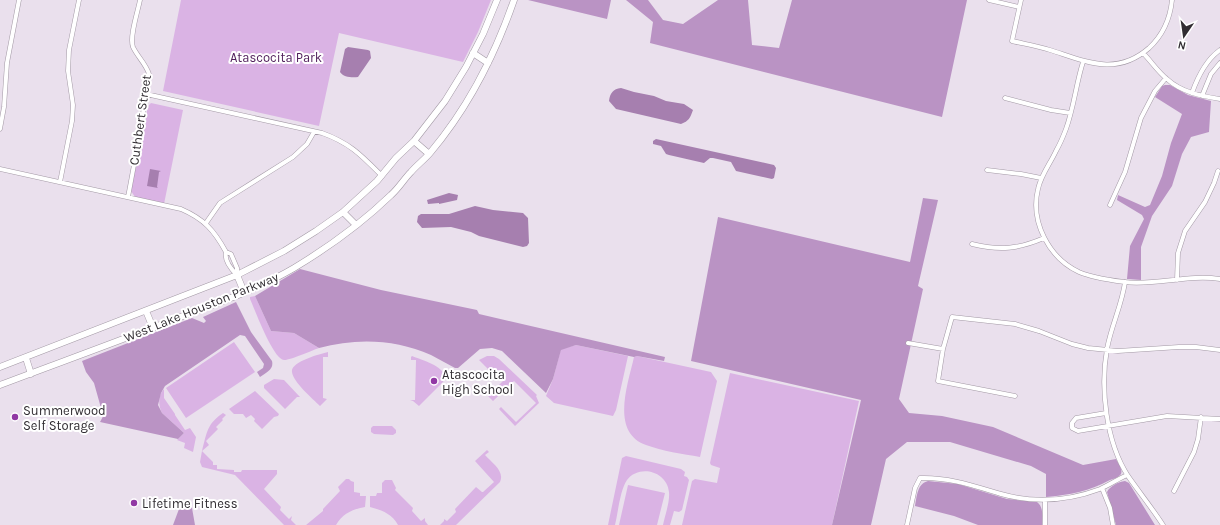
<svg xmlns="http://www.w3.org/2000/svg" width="1220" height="525" font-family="Karla,sans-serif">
	<rect width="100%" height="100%" fill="#eae0ed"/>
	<path fill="#dab3e4" d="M181 0H491L478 32 463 62 339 33 319 126 163 91Z
		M151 103 183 110 164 204 135 197 131 191 148 106Z
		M255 296 271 331 294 333 319 348C313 350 288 361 284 360 273 359 255 310 250 299V297Z
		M234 342 255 372 186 418 166 388Z
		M576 345 628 356 616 410 613 416 554 403 546 396 553 379 561 349Z
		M328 352V357H323V398L327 399 320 406C313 399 293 382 292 372 290 362 320 354 328 352Z
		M412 356C422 360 454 369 442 383L419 406 413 401 410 400H415L416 360H411V357Z
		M487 356H494L499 359 537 395 536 396 539 403 515 426 499 409 501 407 516 422 536 403 514 381 493 401 488 396 504 380 492 367 489 370 479 360Z
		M637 356 711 372 717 381 700 457C683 454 662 451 646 445 610 432 628 384 634 357Z
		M730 373 859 401 832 525H682L692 481 695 479 717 483 720 468 711 465 710 463Z
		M274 379 284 380 300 397H297L285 409 264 388V385Z
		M164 389V398L175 414V415L185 430 190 428 196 437 193 452 184 448 185 443 177 440 184 433 162 413C158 405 158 395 164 389Z
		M255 391 279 414 278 416 274 417 262 429 254 421 255 419 251 415 246 418 243 414H234L229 409Z
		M223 413 226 415 222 419 223 420 216 427 218 429 206 441 209 445 202 451C207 432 207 424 223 413Z
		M373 426H392L396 430V433L393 435 374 434 371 432V428Z
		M487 450 489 452 485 455C492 463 505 471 500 482L456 525H440L444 521V519L447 521 456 512 455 509 476 487 482 492H483L494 482 475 461Z
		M202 451 213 462V465H217V469L234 470V472H241L242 470H277V474L264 489 281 507 280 510 289 519 292 516 291 520 296 525H284L235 475 202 467 200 462Z
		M626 456 681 469 685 472 684 476 687 477 689 480 682 510 679 512 674 511 670 525H663C665 515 670 502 669 492 667 471 639 464 627 480 620 490 618 513 615 525H608L622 458Z
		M346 479H349L351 481 354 482V492L360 493V496H366L365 507C353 509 342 514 336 525H306L323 511V509L340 491 338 487Z
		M385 480H392L396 488 395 490 413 508 412 511 421 521 425 518V521L428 525H398C392 514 382 510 370 507V496H376L377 493H382V483Z
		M628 485 665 493 657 525H619Z"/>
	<path fill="#ba93c4" d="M528 0H611L607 19Z
		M626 0H648L663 20 683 24 718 0H748L752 45 779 48 792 0H967L942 117 650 43 653 22Z
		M1165 85H1170L1188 95 1211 101 1209 132 1191 137 1182 154 1172 186 1152 216 1141 247V280L1127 279 1130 246 1144 219 1142 215 1117 200 1118 195 1145 207 1150 205 1162 176 1171 143 1182 114 1155 97 1162 86Z
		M923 198 938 200 918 286 923 289 899 399 909 413 942 416 993 427 1083 465 1116 459C1118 463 1123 469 1121 474 1119 477 1114 479 1110 480 1090 491 1069 495 1046 497V474L1031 466 950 442H907L886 459 871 525H832L861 400 691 361 718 217 910 262Z
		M300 269 381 290 477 310 479 314 665 357 664 361 637 356 634 357 576 345 561 350 553 379 546 393 502 351 492 348 480 349 458 368H455C447 364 439 359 431 355 395 339 356 338 319 348L294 333 271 331 255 296Z
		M236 302 251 332 272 361C274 369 267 372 260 377L257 372 263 368 264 364 245 336 240 335 165 386 161 393 158 405 162 413 184 433 178 439 100 422 106 411 101 408 94 383 86 372 82 361 192 318 204 323 206 321 203 317Z
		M928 481 958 484 1007 499 1037 502C1044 507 1042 517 1042 525H978L954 516 915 506C917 496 917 484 928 481Z
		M1125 481 1129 483 1155 525H1116L1107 492C1110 486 1118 482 1125 481Z
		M185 501 192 508 195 525H173L179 509Z"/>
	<path fill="#a67faf" d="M348 47 368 50 370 51 371 58 358 77C352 78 343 77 340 72L345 49Z
		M621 88 634 92 654 96 666 101 684 104 693 110C690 118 689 121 681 124L616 109 609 101C610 93 613 89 621 88Z
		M656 139 774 165 776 168 774 178 772 179 736 171 731 162 713 158H710L704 163 669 155 666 154 661 146 653 144V141Z
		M150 169 161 171 159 172 157 187 158 188 147 186Z
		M449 193 458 195 457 200 439 204V203L428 204 427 200Z
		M475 206 493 210 523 213 528 218 529 243 527 246 523 247 479 236 471 232 451 227 422 228 417 222 418 216 421 214H449Z"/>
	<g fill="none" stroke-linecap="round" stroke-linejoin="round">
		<g stroke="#a399a5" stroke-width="5">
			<path id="minor" d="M989 0 1019 7
				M1021 0 1012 41C1025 44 1038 46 1050 50 1085 61 1116 77 1149 48 1163 35 1170 20 1172 0
				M1143 53C1151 61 1158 72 1167 79 1181 92 1201 96 1220 99
				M1083 62C1076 84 1074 107 1066 129 1063 137 1060 144 1056 151 1050 164 1041 175 1038 189 1030 222 1049 258 1079 272 1093 278 1109 280 1124 282 1156 286 1188 274 1220 279
				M1192 93C1198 76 1206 60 1220 50
				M146 94 322 133C350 143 361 155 382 176
				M1202 96 1211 74 1220 63
				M1005 98 1051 110 1070 113
				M0 129 4 107 7 63 19 0
				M0 169 181 209C204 219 214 230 226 252
				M987 170 1021 174 1041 178
				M60 182 72 121 73 105 68 71 69 50 79 0
				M128 197 140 133 149 74C146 64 137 56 133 47 129 37 138 11 140 0
				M1110 205 1125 172 1141 118 1155 91 1166 78
				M206 223 220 203 293 157 307 144 314 132
				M972 244C1000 251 1018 249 1044 238
				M226 252 231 254 237 268V275C231 269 224 260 226 252Z
				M1177 280 1178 253 1185 231 1205 202 1214 183 1218 171
				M1125 282C1122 305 1111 326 1107 349 1100 388 1106 442 1128 476 1139 492 1152 508 1163 525
				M908 343 943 349
				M1015 396 938 381 943 349 952 317 1015 324 1039 331 1072 344 1088 348 1118 351 1179 347H1196L1220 350
				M1106 413 1076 418 1072 423V428L1078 431 1167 416 1220 419
				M1102 488 1110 508 1113 525
				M1174 491 1194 452 1198 439 1201 417
				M907 525 915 488 920 478C948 477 974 486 1001 494 1033 503 1068 501 1100 489 1109 485 1118 479 1127 475
				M1045 525V500"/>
		</g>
		<g stroke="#a399a5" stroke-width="7">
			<path id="primary" d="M473 53 488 63
				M414 141 429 154
				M343 212 356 225
				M237 275 244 292
				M146 311 153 328
				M26 358 31 374
				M0 367 237 275 284 251 316 231 343 212 377 181 396 158 414 141 445 101 466 67 483 34 497 0
				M0 385C61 362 122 340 183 316 221 302 260 288 294 268 329 247 362 223 391 195 399 188 404 179 411 172 417 165 424 160 430 153 468 108 495 55 514 0"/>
		</g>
		<use href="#minor" stroke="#fff" stroke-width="4"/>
		<use href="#primary" stroke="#fff" stroke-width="6"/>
	</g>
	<g fill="#9138a4" stroke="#fff" stroke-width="1.5">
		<circle cx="434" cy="381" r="4"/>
		<circle cx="15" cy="417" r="4"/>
		<circle cx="134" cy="503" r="4"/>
	</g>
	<g text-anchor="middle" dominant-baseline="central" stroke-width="4" stroke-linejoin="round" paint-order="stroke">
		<g font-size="13" fill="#501f5b" stroke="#fff">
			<text x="276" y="57">Atascocita Park</text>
		</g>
		<g font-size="13" fill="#312d32" stroke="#fff">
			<text transform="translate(140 120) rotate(-82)">Cuthbert Street</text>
			<text transform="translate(201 307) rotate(-22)">West Lake Houston Parkway</text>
		</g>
		<g font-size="13" fill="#312d32" stroke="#fff" text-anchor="start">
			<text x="442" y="374">Atascocita<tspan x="442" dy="15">High School</tspan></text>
			<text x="23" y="410">Summerwood<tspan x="23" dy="15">Self Storage</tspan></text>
			<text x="142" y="503">Lifetime Fitness</text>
		</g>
	</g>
	<g transform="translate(1184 36) rotate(193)" stroke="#ffffff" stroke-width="3" paint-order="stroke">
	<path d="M0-3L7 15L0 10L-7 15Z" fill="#312d32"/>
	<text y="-6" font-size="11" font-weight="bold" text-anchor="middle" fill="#312d32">N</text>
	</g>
</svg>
